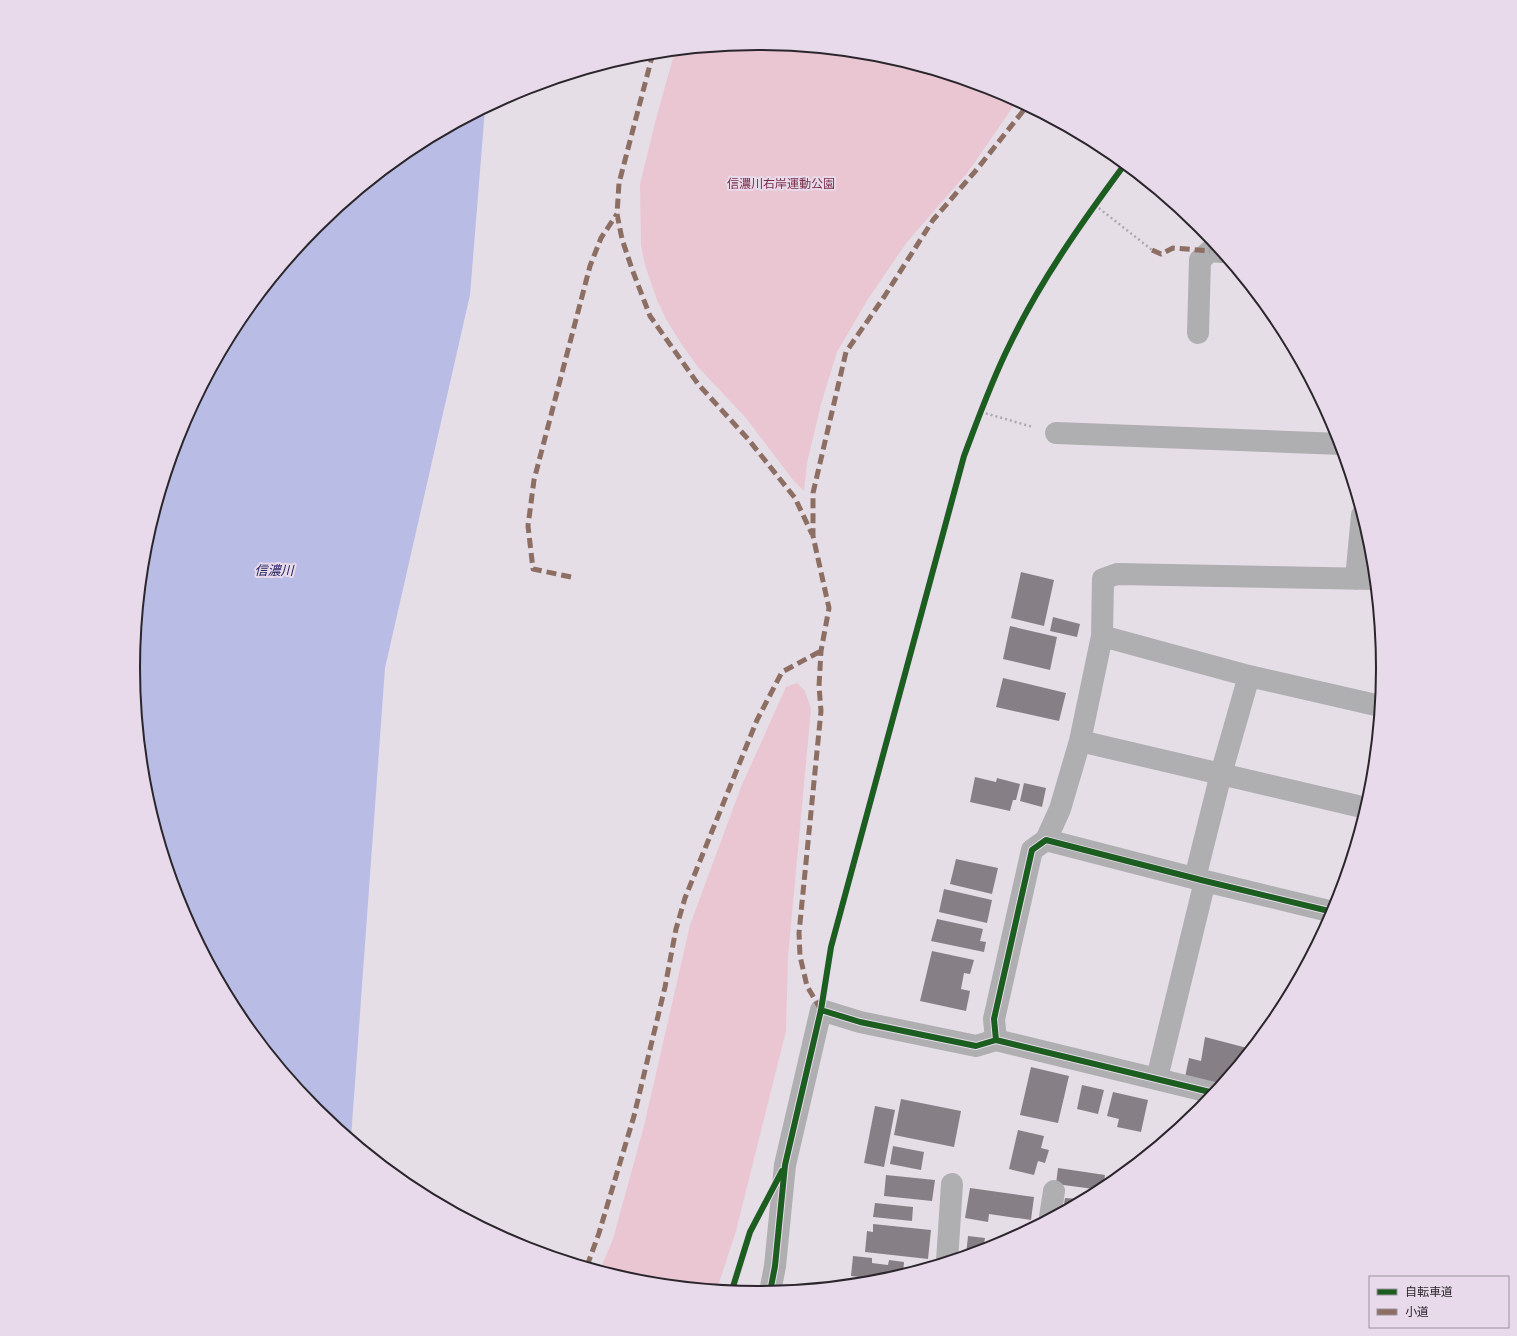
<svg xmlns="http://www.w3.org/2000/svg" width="1517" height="1336" font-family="'Asap Condensed','Noto Sans JP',sans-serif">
	<rect width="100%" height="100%" fill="#e5dee7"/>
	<path fill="#e9c6d2" d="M759 43 881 55 998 91 1017 101 968 172 907 242 868 299 837 352 821 404 807 463 804 491 793 480 746 418 698 367 682 345 666 319 657 300 645 265 641 245 640 184 657 115 675 51Z
		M797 683 805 691 811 709 788 957 786 1031 736 1231 717 1289 636 1281 600 1270 613 1239 644 1126 690 925 741 787 786 687Z"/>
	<path fill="#b9bde6" d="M485 109 470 295 385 668 351 1138 316 1110 239 1015 181 907 145 790 134 668 146 546 181 429 239 321 317 226 411 148Z"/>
	<path fill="#868086" d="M1021 572 1054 580 1044 626 1011 618Z
		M1053 617 1080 624 1077 637 1050 631Z
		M1010 626 1057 637 1050 670 1003 659Z
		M1003 678 1066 693 1059 721 996 707Z
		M975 777 996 782 997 778 1020 784 1016 800H1013L1010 811 970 802Z
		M1024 783 1046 788 1042 807 1020 801Z
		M956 859 998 868 992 894 950 884Z
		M944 889 992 900 987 923 939 912Z
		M937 919 983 929 980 941 986 942 984 952 931 941Z
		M932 951 974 960 970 974 964 973 961 989 970 991 966 1011 920 1001Z
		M1205 1037 1251 1049 1221 1084 1185 1077 1189 1058 1201 1061Z
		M1031 1067 1069 1076 1058 1123 1020 1115Z
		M1082 1085 1104 1090 1098 1114 1077 1109Z
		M1113 1092 1148 1100 1141 1132 1117 1127 1119 1119 1107 1116Z
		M901 1099 961 1111 954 1147 894 1135Z
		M875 1106 895 1110 884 1167 864 1163Z
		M1018 1130 1044 1136 1041 1148 1049 1150 1045 1163 1038 1161 1034 1175 1009 1169Z
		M893 1146 924 1152 921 1170 890 1164Z
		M1058 1168 1105 1175 1103 1189 1101 1190 1056 1184Z
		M886 1175 935 1180 932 1201 884 1196Z
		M970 1188 1034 1197 1031 1220 989 1214 988 1222 965 1218Z
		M1083 1192 1095 1193 1082 1200Z
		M1065 1198 1079 1199 1078 1202 1063 1211Z
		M875 1203 913 1207 912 1221 873 1217Z
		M873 1224 931 1230 928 1259 865 1252 867 1231 873 1232Z
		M968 1236 985 1238 983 1250 966 1255Z
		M1003 1236 1013 1237 1002 1243Z
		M988 1242 1001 1244 987 1249Z
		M853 1256 872 1258V1263L888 1265 889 1260 904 1262 903 1274 885 1280 851 1276Z"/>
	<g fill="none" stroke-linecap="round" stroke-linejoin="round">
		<path stroke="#aca9ae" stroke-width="2.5" stroke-dasharray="2 3" stroke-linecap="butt" d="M1095 205 1152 250
			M981 412 1033 427"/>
		<path stroke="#afaeb1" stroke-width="22" d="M1198 333 1200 260 1210 251 1222 252
			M1056 433 1341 444
			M1356 579 1362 515
			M1102 636 1249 676 1380 706
			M1080 741 1366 808
			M1046 840 1060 809 1080 741 1102 636 1103 579 1117 574 1375 579
			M1195 878 1221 774 1249 676
			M996 1040 994 1019 1032 850 1046 840 1205 881 1333 912
			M1157 1078 1205 881
			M1050 1217 1054 1191
			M947 1261 952 1184
			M770 1292 775 1266 785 1165 821 1010 860 1022 976 1046 996 1040 1214 1093"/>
		<path stroke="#8d6e63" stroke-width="5" stroke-dasharray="10 5" stroke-linecap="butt" d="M653 53 619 183 617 214 622 239 632 269 650 316 698 384 748 439 795 498 812 534
			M1152 250 1161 254 1173 248 1210 251
			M571 577 533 569 528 526 534 480 590 266 601 238 617 214
			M821 1010 807 986 800 956 799 933 821 711 819 686 821 651 829 608 813 536V493L846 352 884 297 933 220 978 168 1027 106
			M587 1266 599 1233 634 1116 665 987 676 929 685 898 757 720 782 672 821 651"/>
		<g stroke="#e8daeb" stroke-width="8">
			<path id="cycleway" d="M821 1010 860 1022 976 1046 996 1040 1214 1093
				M996 1040 994 1019 1032 850 1046 840 1205 881 1333 912
				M732 1290 750 1232 782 1171
				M770 1292 775 1266 785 1165 821 1010 831 947 964 456C978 419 991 382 1009 346 1040 281 1082 222 1125 164"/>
		</g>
		<use href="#cycleway" stroke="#1b5e20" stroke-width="6"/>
	</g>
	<g text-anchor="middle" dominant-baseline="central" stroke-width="4" stroke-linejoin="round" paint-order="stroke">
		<g font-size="12" fill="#7a2e48" stroke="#e8daeb">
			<text x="781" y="184">信濃川右岸運動公園</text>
		</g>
		<g font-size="13" font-style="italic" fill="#232362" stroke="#e8daeb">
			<text x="274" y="570">信濃川</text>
		</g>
	</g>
	<path d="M0 0H1517V1336H0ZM140 668a618 618 0 1 1 1236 0a618 618 0 1 1-1236 0Z" fill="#e8daeb" fill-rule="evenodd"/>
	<path fill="none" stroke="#2b262c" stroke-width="2" d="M140 668a618 618 0 1 1 1236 0a618 618 0 1 1-1236 0Z"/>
	<rect x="1369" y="1276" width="140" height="52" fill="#e8daeb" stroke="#9c929f"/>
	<rect x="1377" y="1289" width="20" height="6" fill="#1b5e20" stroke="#9c929f"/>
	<text x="1405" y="1296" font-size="12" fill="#2b262c">自転車道</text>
	<rect x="1377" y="1309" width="20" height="6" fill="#8d6e63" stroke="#9c929f"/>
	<text x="1405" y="1316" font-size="12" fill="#2b262c">小道</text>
</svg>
